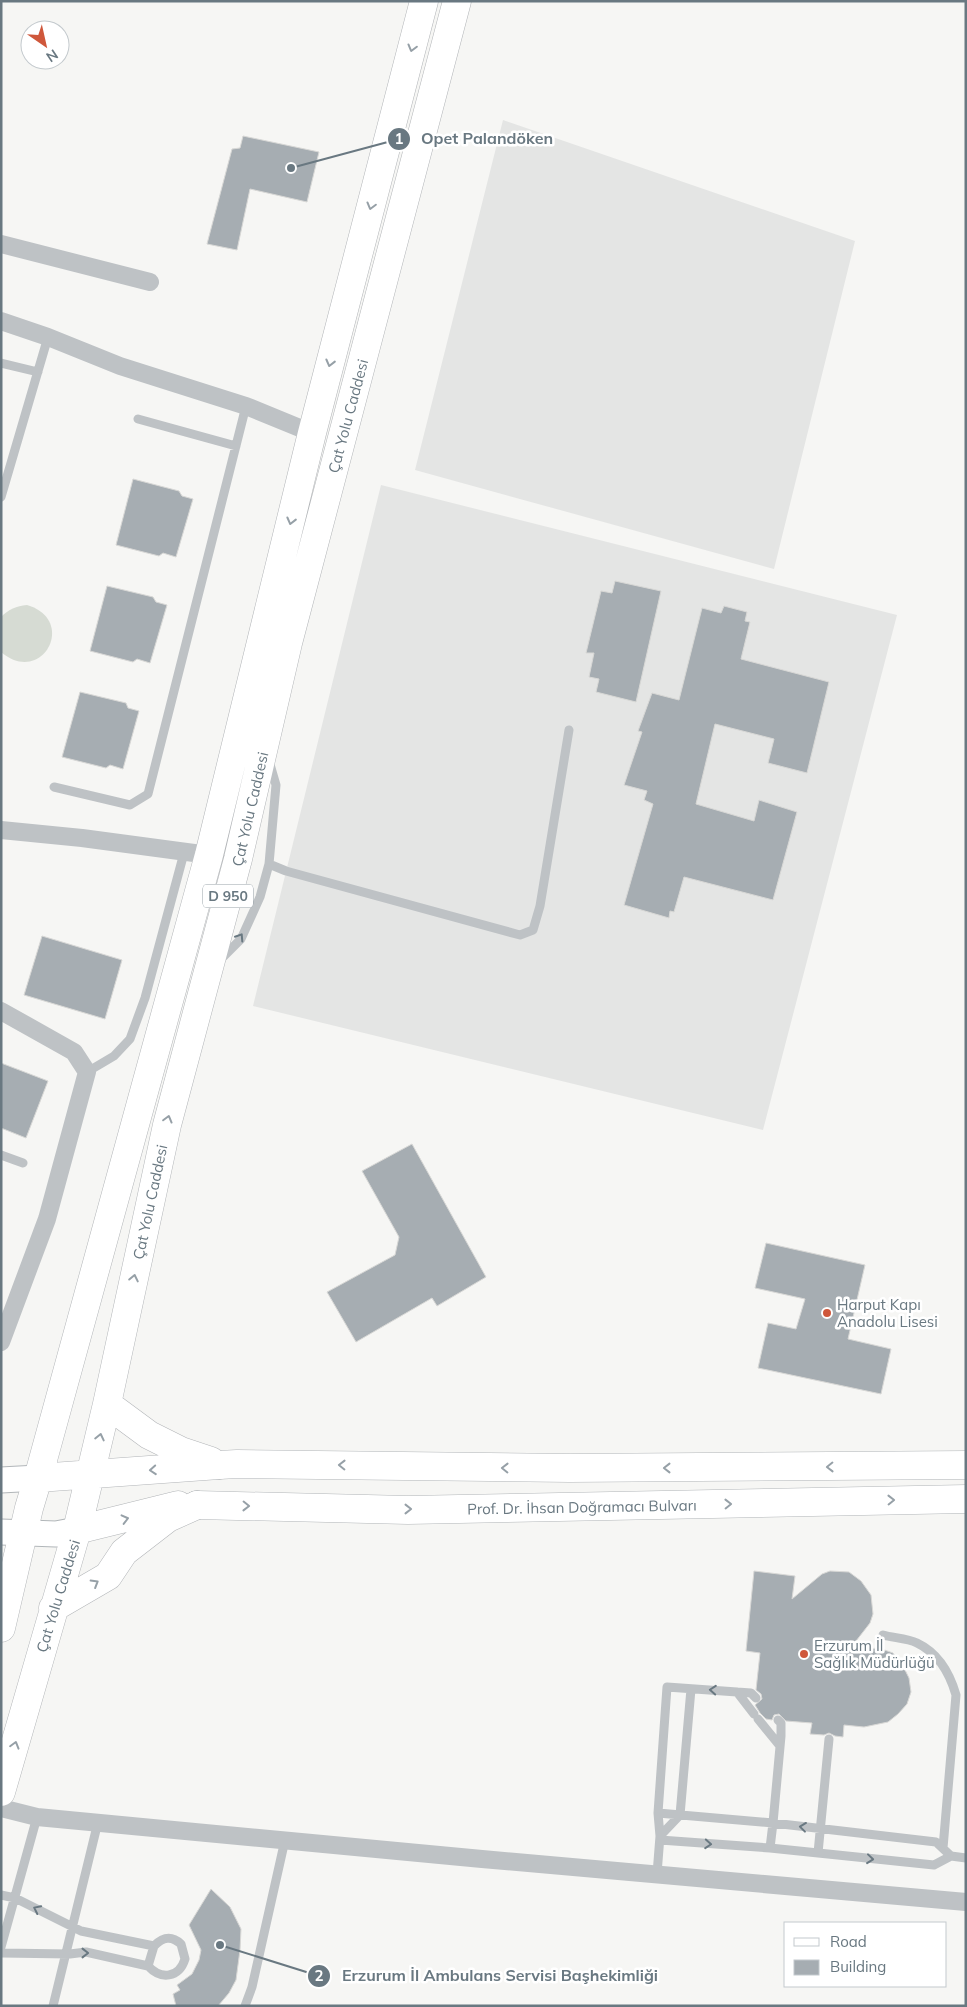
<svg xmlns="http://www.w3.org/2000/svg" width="967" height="2007" font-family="Mulish,sans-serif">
	<rect width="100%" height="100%" fill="#f6f6f4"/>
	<path fill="#e4e5e4" d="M503 120 855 241 774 569 415 470Z
		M381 485 897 615 763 1130 253 1006Z"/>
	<path fill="#d6dbd3" d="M27 605C78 620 42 687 1 652V617C9 609 16 606 27 605Z"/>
	<path fill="#a6adb2" stroke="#d8d8d6" d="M243 136 319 152 307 202 250 189 237 250 207 244 232 149 240 148Z
		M133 479 179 491 182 496 193 499 176 557 163 553 159 556 116 545Z
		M615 581 661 591 636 702 596 692 599 679 589 677 594 653H586L601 591 612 593Z
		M107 586 153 597 156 602 167 605 150 663 137 659 133 662 90 651Z
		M724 606 747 612 745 621 750 622 741 659 829 682 807 773 768 763 774 739 715 724 696 804 754 821 759 800 797 812 773 900 684 877 674 912 670 911 669 918 624 905 653 804 644 800 647 791 624 785 642 732 638 731 652 693 679 700 702 608 721 613Z
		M80 692 126 703 128 708 139 711 123 769 110 765 106 768 62 757Z
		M42 936 122 960 105 1019 24 995Z
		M1 1063 48 1081 26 1138 1 1128Z
		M412 1144 486 1277 437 1306 432 1298 356 1342 327 1292 395 1255 399 1237 362 1171Z
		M766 1243 865 1265 848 1339 891 1349 881 1394 758 1368 768 1323 796 1329 805 1299 755 1288Z
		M754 1571 795 1576 792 1599 822 1574 830 1571 849 1572 861 1581 871 1595 873 1614 870 1623 849 1650 879 1648 893 1653 900 1660 909 1678 911 1692 907 1704 898 1714 888 1722 864 1727 844 1725 843 1737 835 1736 829 1733 824 1735 810 1734 812 1723 786 1721 779 1714 774 1715 772 1720 766 1719 760 1713 755 1705 762 1699 761 1694 756 1690 760 1653 746 1651Z
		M211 1889 230 1907 241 1929 240 1950 236 1980 229 1993 218 2006H176L173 1994 180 1990 177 1985 192 1974 199 1960 201 1950 189 1925Z"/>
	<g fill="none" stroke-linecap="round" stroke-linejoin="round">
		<g stroke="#b1b6b9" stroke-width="27">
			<path id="secondary" d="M1 1480 38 1478
				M1 1532 56 1534 77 1530"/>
		</g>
		<g stroke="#b2b6b9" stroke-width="29">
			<path id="primary" d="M219 1465 237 1464 570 1468 966 1465
				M197 1505 408 1510 966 1499"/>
		</g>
		<g stroke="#b2b5b8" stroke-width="29">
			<path id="trunk" d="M107 1404 149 1435 181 1451 211 1461
				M38 1478 219 1465
				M77 1530 178 1505
				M53 1608 108 1576 124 1552 168 1518 197 1505
				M1 1628 29 1508 38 1478 209 855 312 433 424 1
				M1 1792 77 1530 107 1404 167 1125 238 859 288 643 457 1"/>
		</g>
		<path stroke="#bec2c5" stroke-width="9" d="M1 363 38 372
			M138 419 236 446
			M1 497 48 337
			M54 787 130 805 148 794 246 406
			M269 864 286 871 520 935 533 930 540 906 569 730
			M220 960 241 939 260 897 269 864 276 785 269 761
			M87 1072 114 1056 130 1039 145 998 184 853
			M1 1155 23 1163
			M883 1635C893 1638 907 1638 917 1643 938 1653 950 1674 956 1695L943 1848
			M737 1692 754 1714
			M758 1719 780 1746
			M778 1720 781 1723V1736L773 1823 936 1842 951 1856 966 1858
			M658 1813 773 1823 770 1848
			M660 1836 680 1815 691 1689
			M660 1840 770 1848 934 1865 951 1856
			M818 1853 829 1739
			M657 1874 660 1836 658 1813 667 1687 751 1693 756 1698
			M1 1895 15 1898 81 1931 154 1946C163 1937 171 1935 181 1944L185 1959C179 1978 161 1980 148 1966L86 1952 70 1954 1 1953
			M1 1947 37 1817
			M148 1966 154 1946
			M53 2006 98 1822
			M245 2006 252 1987 285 1840"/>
		<path stroke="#bec2c5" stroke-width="18" d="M1 244 150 282
			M1 321 48 337 120 366 246 406 312 433
			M1 830 82 838 209 855
			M1 1011 74 1052 87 1072 47 1219 1 1342
			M1 1808 37 1817 482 1859 966 1902"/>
		<use href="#secondary" stroke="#fff" stroke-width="25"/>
		<use href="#primary" stroke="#fff" stroke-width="28"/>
		<use href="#trunk" stroke="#fff" stroke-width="28"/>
	</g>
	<defs><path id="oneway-chevron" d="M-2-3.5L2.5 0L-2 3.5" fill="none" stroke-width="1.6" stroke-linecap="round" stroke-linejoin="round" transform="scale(1.25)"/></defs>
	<g stroke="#96a0a7">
		<use href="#oneway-chevron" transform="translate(412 48) rotate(105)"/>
		<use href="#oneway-chevron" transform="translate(371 206) rotate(105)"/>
		<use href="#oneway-chevron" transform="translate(330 363) rotate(104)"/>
		<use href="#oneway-chevron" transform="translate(291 521) rotate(104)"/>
		<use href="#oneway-chevron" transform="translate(168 1119) rotate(-75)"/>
		<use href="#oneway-chevron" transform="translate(134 1278) rotate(-78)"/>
		<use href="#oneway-chevron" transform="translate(100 1437) rotate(-77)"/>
		<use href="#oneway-chevron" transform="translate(342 1465) rotate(-179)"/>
		<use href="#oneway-chevron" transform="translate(830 1467) rotate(179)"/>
		<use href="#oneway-chevron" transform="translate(505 1468) rotate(-179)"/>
		<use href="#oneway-chevron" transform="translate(667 1468) rotate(180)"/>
		<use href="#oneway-chevron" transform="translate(153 1470) rotate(176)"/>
		<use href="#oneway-chevron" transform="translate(891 1500) rotate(-1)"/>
		<use href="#oneway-chevron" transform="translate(728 1504) rotate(-1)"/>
		<use href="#oneway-chevron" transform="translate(246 1506) rotate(1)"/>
		<use href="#oneway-chevron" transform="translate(408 1509)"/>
		<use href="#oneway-chevron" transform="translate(125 1519) rotate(-14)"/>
		<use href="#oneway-chevron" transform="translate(95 1583) rotate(-31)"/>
		<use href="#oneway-chevron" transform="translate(15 1745) rotate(-74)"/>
	</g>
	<g stroke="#697881">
		<use href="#oneway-chevron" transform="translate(240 937) rotate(-57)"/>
		<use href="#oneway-chevron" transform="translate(713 1690) rotate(-176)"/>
		<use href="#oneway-chevron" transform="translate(803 1827) rotate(-173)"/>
		<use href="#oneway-chevron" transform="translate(708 1844) rotate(4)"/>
		<use href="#oneway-chevron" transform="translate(870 1859) rotate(6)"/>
		<use href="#oneway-chevron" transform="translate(37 1909) rotate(-154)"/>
		<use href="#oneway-chevron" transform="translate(85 1953)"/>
	</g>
	<g fill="#cf573b" stroke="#fff" stroke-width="2">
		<circle cx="827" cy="1313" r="5"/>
		<circle cx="804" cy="1654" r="5"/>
	</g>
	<g text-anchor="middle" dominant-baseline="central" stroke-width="5" stroke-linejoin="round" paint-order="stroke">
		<rect fill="#fff" stroke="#96a0a7" stroke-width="1" x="203" y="884.5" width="50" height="23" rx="4"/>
		<g font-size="14" font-weight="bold" fill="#697881">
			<text x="228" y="896">D 950</text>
		</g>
		<g font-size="15" fill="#697881" stroke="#fff">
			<text transform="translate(348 416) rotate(-75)">Çat Yolu Caddesi</text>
			<text transform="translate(250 809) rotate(-77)">Çat Yolu Caddesi</text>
			<text transform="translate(150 1202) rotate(-78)">Çat Yolu Caddesi</text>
			<text transform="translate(582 1507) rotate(-1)">Prof. Dr. İhsan Doğramacı Bulvarı</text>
			<text transform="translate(58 1596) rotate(-73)">Çat Yolu Caddesi</text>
		</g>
		<g font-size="15" fill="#697881" stroke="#fff" text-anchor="start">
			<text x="837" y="1304">Harput Kapı<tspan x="837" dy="17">Anadolu Lisesi</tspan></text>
			<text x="814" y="1645">Erzurum İl<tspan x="814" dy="17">Sağlık Müdürlüğü</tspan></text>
		</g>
	</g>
	<path fill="none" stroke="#697881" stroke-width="2" d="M291 168L399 139M220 1945L319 1976"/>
	<g fill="#697881" stroke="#fff" stroke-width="2">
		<circle cx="291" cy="168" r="5"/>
		<circle cx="220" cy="1945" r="5"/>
		<circle cx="399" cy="139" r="12"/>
		<circle cx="319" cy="1976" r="12"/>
	</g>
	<g font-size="15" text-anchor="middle" font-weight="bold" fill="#fff">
		<text x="399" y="144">1</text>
		<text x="319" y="1981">2</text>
	</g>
	<g font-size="16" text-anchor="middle" font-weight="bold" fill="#697881" stroke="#fff" stroke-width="5" stroke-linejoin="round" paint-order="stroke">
		<text x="487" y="144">Opet Palandöken</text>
		<text x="500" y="1981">Erzurum İl Ambulans Servisi Başhekimliği</text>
	</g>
	<rect width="967" height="2007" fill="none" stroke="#697881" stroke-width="5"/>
	<rect x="784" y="1922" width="162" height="65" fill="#ffffff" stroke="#c3c9cd"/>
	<rect x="794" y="1938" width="25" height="8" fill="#ffffff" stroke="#c3c9cd"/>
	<text x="830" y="1947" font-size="15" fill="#697881">Road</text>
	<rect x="794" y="1960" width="25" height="15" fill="#a6adb2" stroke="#c3c9cd"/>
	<text x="830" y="1972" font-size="15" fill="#697881">Building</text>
	<g transform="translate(45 45) rotate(146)"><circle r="24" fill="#ffffff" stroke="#c3c9cd"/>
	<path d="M0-4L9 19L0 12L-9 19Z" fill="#cf573b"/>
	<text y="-8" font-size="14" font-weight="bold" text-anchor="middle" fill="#697881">N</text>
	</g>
</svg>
